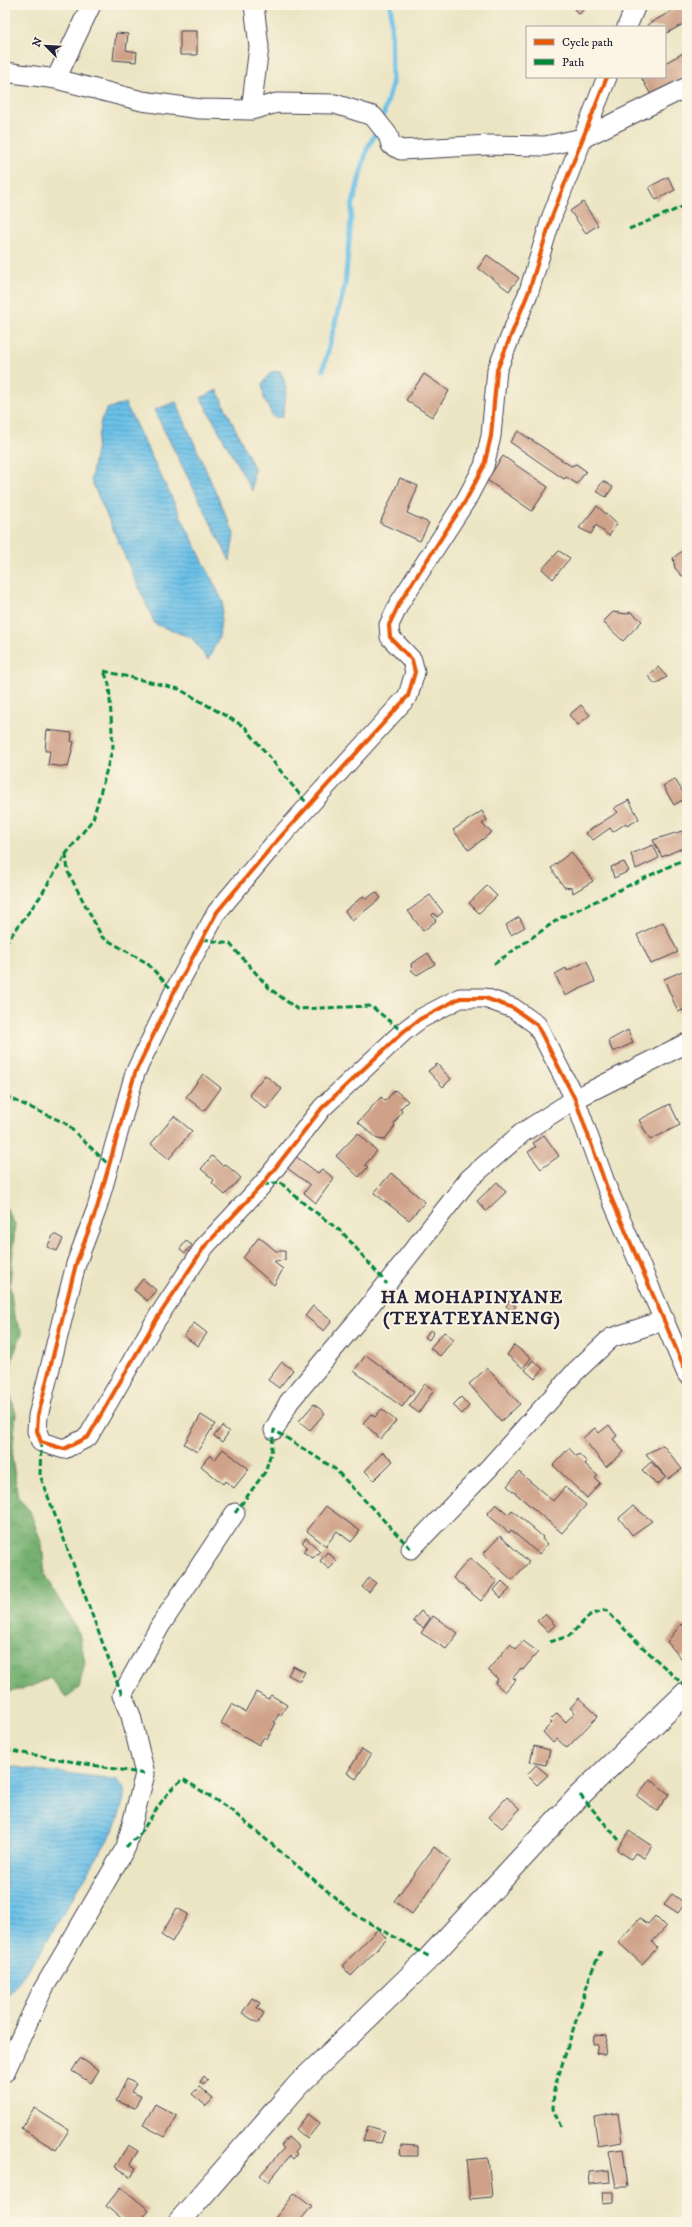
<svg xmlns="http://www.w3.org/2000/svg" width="692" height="2227" font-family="'IM FELL DW Pica',serif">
	<defs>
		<pattern id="forest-crowns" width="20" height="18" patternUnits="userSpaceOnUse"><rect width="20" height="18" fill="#75b06f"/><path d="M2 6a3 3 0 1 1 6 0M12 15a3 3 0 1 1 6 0" fill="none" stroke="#608f5c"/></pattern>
		<pattern id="water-rules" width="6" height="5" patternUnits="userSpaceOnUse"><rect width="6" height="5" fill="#6bc1e8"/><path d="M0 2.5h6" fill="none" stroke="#589cbd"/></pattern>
	</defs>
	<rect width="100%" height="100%" fill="#fcf5e5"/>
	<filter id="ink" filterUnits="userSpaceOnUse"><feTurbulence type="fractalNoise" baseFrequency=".025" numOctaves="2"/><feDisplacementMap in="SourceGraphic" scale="8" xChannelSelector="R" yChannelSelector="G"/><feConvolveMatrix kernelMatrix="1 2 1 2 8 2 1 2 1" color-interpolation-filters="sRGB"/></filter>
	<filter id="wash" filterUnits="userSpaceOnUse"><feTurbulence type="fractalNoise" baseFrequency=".012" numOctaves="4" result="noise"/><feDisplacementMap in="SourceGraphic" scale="16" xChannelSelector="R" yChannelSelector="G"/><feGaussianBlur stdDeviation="0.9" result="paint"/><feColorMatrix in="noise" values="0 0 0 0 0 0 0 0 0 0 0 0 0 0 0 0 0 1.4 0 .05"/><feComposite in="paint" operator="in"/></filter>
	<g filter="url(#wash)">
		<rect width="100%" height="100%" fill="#ece5c4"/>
		<path fill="url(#forest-crowns)" stroke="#4c6955" d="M5 1206 15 1224 10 1285 14 1316 22 1333 12 1359 10 1393 16 1414 12 1457 18 1498 30 1511 42 1544 45 1576 79 1633 85 1662 79 1688 66 1697 50 1678 30 1687 5 1693Z"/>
		<path fill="url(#water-rules)" stroke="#467292" d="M280 371C289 386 286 401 282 417H273L264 398 262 384 271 372Z
			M217 390 254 468 252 491 201 398Z
			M176 402 234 534 230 561 154 410Z
			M125 403 223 602 219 637 208 660 192 638 155 624 91 480 101 420 107 409Z
			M5 1765C42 1773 80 1773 118 1780L126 1791 116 1826 39 1954 5 2000Z"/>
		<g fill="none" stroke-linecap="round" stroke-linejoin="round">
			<path stroke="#6bc1e8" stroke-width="5" d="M382 120 392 85 391 5
				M323 370 345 285 352 207 367 149 378 129"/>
		</g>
		<g id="blocks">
			<path fill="#cfa188" d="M570 5H589L579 14Z
				M682 5H687V22L665 34V27H648L647 25Z
				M180 31H197V55H180Z
				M116 33 128 34 126 50 137 52 136 62 113 60Z
				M687 51V76L651 95 641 77H665V63Z
				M668 177 675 190 656 200 649 187Z
				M583 202 598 225 586 233 570 211Z
				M487 255 519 278 509 291 478 268Z
				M424 374 449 391 432 417 406 400Z
				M518 431 571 466 576 464 586 471 577 484 566 477 564 479 510 442Z
				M503 456 548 487 532 511 487 480Z
				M400 478 418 486 407 513 429 523 420 541 380 523Z
				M603 481 613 487 606 497 596 491Z
				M597 506 617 524 609 536 596 525 591 534 579 528Z
				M687 547V575L682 576 675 568 673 558Z
				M559 551 570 558 553 579 542 569Z
				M613 612 626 614 631 612 642 621 623 641 603 622Z
				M658 667 667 677 655 684 648 676Z
				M581 705 590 715 578 725 569 715Z
				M47 730 72 733 71 741 74 742 68 767 48 765 50 751H45Z
				M675 779 686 798 674 805 663 786Z
				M629 800 639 819 627 826 626 823 613 832 610 828 593 840 585 833 618 812 614 808Z
				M482 811 487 820 482 824 492 832 469 850 453 830Z
				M682 831 687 846 662 857 653 840Z
				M653 845 659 858 636 869 631 854Z
				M571 852 593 881 573 893 572 888 564 887 551 868Z
				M624 862 629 871 614 878 611 867Z
				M487 886 497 896 479 913 469 903Z
				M376 892 381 898 352 921 345 911 363 896 366 899Z
				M430 895 443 912 437 917 434 913 432 915 436 921 423 931 408 911Z
				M519 917 525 927 511 935 506 925Z
				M663 922 678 952 651 964 637 935Z
				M428 953 435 964 417 975 412 971 411 964Z
				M587 961 595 982 565 996 555 974 566 968 567 971Z
				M687 969V1013L685 1009 678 1012 664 979Z
				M628 1030 633 1043 613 1052 608 1041Z
				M437 1064 451 1079 443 1087 428 1071Z
				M203 1074 221 1088 204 1111 186 1097Z
				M265 1075 282 1089 266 1109 249 1095Z
				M395 1090 408 1101 400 1109 402 1111 394 1124 395 1126 384 1140 378 1139 358 1122 381 1097 385 1101Z
				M670 1104 680 1125 650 1140 639 1120Z
				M174 1116 192 1131 169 1159 151 1144Z
				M358 1133 377 1151 365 1165 368 1167 359 1177 336 1156Z
				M544 1135 559 1156 541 1169 528 1152 536 1147 533 1143Z
				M212 1156 223 1166 225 1164 241 1178 225 1195 212 1183 214 1180 201 1169Z
				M295 1156 318 1173 322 1169 334 1178 316 1203 304 1193 310 1185 287 1168Z
				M391 1173 425 1202 409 1220 374 1193Z
				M497 1182 506 1192 486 1211 477 1201Z
				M54 1234 63 1239 57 1251 47 1247Z
				M259 1237 276 1251H285V1260L275 1261V1263L283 1269 274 1285 243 1258Z
				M186 1241 192 1245 185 1253 180 1249Z
				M143 1279 156 1290 147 1301 134 1290Z
				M509 1301 516 1306 512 1311 506 1306Z
				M313 1306 332 1321 324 1331 305 1316Z
				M194 1323 207 1333 198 1346 184 1336Z
				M430 1330 434 1332 429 1340 425 1337Z
				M444 1332 454 1339 440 1356 430 1348Z
				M514 1345 531 1358 523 1368 507 1355Z
				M366 1355 414 1391 402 1407 354 1371Z
				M533 1360 543 1369 535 1379 525 1370Z
				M282 1362 293 1370 279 1388 268 1380Z
				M487 1368 520 1404 501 1421 469 1384Z
				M425 1384 434 1390 419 1413 409 1406Z
				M461 1397 469 1406 462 1414 453 1405Z
				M314 1404 325 1413 310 1430 299 1421Z
				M382 1409 396 1421 381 1439 363 1423 371 1414 375 1417Z
				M201 1415 215 1424 197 1452 184 1444Z
				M609 1425 617 1436 613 1439 624 1452 606 1467 583 1438 595 1428 599 1433Z
				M222 1426 229 1432 222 1442 214 1436Z
				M663 1445 682 1469 668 1479 646 1454Z
				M569 1448 576 1456 579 1454 587 1462 585 1464 598 1476 595 1478 600 1483 587 1498 553 1465Z
				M223 1449 249 1469 234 1488 225 1481 223 1484 201 1466 210 1455 215 1459Z
				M383 1452 393 1461 374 1480 365 1471Z
				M651 1462 666 1477 657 1485 642 1470Z
				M519 1472 553 1501 565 1487 586 1505 562 1533 507 1486Z
				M496 1504 508 1514 512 1510 543 1537 542 1539 547 1544 539 1554 511 1530 509 1533 487 1514Z
				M326 1506 360 1531 351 1542 337 1531 326 1546 307 1531Z
				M633 1506 652 1521 632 1535 619 1518Z
				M500 1536 529 1562 512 1580 483 1554Z
				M306 1538 320 1551 313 1558 303 1552 307 1547 302 1542Z
				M327 1552 337 1561 329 1569 320 1561Z
				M470 1558 497 1581 481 1601 453 1578Z
				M369 1578 376 1583 369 1592 362 1587Z
				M502 1581 510 1589 501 1598 494 1590Z
				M421 1611 430 1618 423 1628 413 1621Z
				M545 1614 555 1625 548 1632 537 1621Z
				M433 1616 458 1633 446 1649 421 1633Z
				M681 1624 687 1629V1653L681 1658 667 1642Z
				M523 1641 538 1652 523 1670 521 1668 513 1678 516 1679 505 1692 495 1683 498 1679 488 1670 510 1644 516 1649Z
				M293 1666 305 1672 300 1681 288 1675Z
				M256 1692 268 1699 271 1695 287 1705 281 1715 279 1714 274 1722 276 1723 267 1739 264 1737 259 1745 221 1723 232 1704 245 1712Z
				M579 1698 598 1716 567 1748 557 1739 553 1743 543 1732 552 1723 549 1721 557 1713 566 1722 575 1712 570 1708Z
				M534 1746 550 1750 546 1765 530 1762Z
				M362 1749 371 1755 356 1779 347 1773Z
				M536 1765 548 1775 537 1785 527 1775Z
				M650 1779 669 1794 657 1811 637 1796Z
				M507 1797 520 1809 502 1828 489 1817Z
				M629 1831 652 1846 644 1858 635 1853 631 1859 617 1850Z
				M434 1847 451 1860 412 1914 394 1901Z
				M672 1894 685 1903 678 1913 664 1904Z
				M177 1908 188 1914 172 1942 161 1935Z
				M655 1916 666 1927 652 1942 657 1948 642 1964 618 1942 640 1918 648 1924Z
				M378 1929 387 1939 351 1976 342 1966Z
				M252 1998 260 2003 257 2008 264 2013 258 2023 242 2013Z
				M594 2035 607 2036 605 2055 596 2053 598 2045 593 2044Z
				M80 2058 99 2070 91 2083 72 2071Z
				M204 2076 208 2080 204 2085 200 2082Z
				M127 2079 136 2084 131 2092 141 2096 135 2108 116 2101Z
				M199 2087 213 2099 206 2106 192 2094Z
				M155 2104 177 2116 165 2137 143 2125Z
				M34 2108 69 2130 56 2150 21 2128Z
				M618 2113 622 2142 598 2146 594 2117Z
				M308 2114 320 2123 307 2139 296 2129Z
				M368 2126 385 2131 381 2143 363 2141Z
				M288 2137 299 2147 295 2152 297 2154 293 2159 290 2156 268 2182 260 2175 284 2148 281 2146Z
				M128 2145 138 2151 130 2164 136 2168 131 2177 115 2167Z
				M401 2145 418 2146V2156H400Z
				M623 2149 628 2187H616L609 2151Z
				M488 2158 492 2197 470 2199 466 2160Z
				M609 2170 610 2182 590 2184 589 2172Z
				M121 2187 149 2210 139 2222H125L106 2206Z
				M602 2192H614V2202L603 2203Z
				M295 2193 312 2206 299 2222H272Z"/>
		</g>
	</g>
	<g filter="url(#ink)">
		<use href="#blocks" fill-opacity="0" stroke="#403f50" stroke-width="1"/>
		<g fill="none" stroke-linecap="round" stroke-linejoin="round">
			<g stroke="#403f50" stroke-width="21">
				<path id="street" d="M627 27 636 5
					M5 72 56 79 91 5
					M607 77 552 216 529 291 497 370 491 436 484 466 466 500 400 602 389 625 390 637 412 660 415 672 408 696 274 844 217 912 174 992 135 1073 97 1208 76 1264 38 1416 37 1431 41 1442 64 1449 88 1437 156 1320 205 1246 262 1185 322 1108 403 1032 420 1019 460 998H485L513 1008 537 1025 575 1099 607 1188 687 1374
					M56 79 142 101 200 109 251 110 277 103 335 104 373 116 388 135 391 145 401 150 489 145 545 146 583 138 687 87
					M251 110 259 47 254 5
					M274 1430 289 1402 363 1314 469 1179 522 1133 575 1099 687 1043
					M411 1549 488 1469 576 1371 611 1338 665 1320
					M5 2072 42 1991 126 1847 145 1774 131 1716 122 1695 160 1626 235 1513"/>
			</g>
			<g stroke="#403f50" stroke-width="24">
				<path id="secondary" d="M179 2222 298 2085 430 1957 580 1795 687 1692"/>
			</g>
			<use href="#street" stroke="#fff" stroke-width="19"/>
			<use href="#secondary" stroke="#fff" stroke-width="22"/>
			<path stroke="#00873e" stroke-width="3" stroke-dasharray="6 3" stroke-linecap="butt" d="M629 229 687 205
				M104 671 179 689 245 727 309 806
				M66 854 68 872 102 937 147 963 174 992
				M203 939 230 944 269 988 297 1009 371 1006 403 1032
				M5 944 40 897 66 854 93 819 113 747 109 684 104 671
				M494 964 560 918 687 858
				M5 1096 65 1123 109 1165
				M263 1185 280 1182 302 1202 343 1233 387 1284
				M41 1442 40 1475 122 1695
				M235 1513 265 1472 271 1453 274 1430 335 1469 411 1549
				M550 1642 569 1636 590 1615 606 1610 636 1641 687 1688
				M5 1750 145 1774
				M580 1795 619 1840
				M126 1847C131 1842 137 1838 141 1832 155 1813 164 1793 183 1779L231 1810 357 1916 430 1957
				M561 2127 553 2109 554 2090 591 1973 601 1951"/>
			<g stroke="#fcf5e5" stroke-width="6">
				<path id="cycleway" d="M607 77 552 216 529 291 497 370 491 436 484 466 466 500 400 602 389 625 390 637 412 660 415 672 408 696 274 844 217 912 174 992 135 1073 97 1208 76 1264 38 1416 37 1431 41 1442 64 1449 88 1437 156 1320 205 1246 262 1185 322 1108 403 1032 420 1019 460 998H485L513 1008 537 1025 575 1099 607 1188 687 1374"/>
			</g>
			<use href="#cycleway" stroke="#e8590c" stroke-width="4"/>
		</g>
	</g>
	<g text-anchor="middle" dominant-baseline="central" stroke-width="4" stroke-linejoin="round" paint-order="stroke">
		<g font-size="18" font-weight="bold" letter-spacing="1" fill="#22223b" stroke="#fcf5e5">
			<text x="472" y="1298">HA MOHAPINYANE<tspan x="472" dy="21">(TEYATEYANENG)</tspan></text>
		</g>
	</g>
	<rect width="692" height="2227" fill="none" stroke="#fcf5e5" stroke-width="20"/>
	<rect x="526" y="26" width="140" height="52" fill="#fcf5e5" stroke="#a5a1a1"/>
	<rect x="534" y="39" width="20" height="6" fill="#e8590c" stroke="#a5a1a1"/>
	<text x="562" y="46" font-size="12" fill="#22223b">Cycle path</text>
	<rect x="534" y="59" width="20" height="6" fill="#00873e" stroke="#a5a1a1"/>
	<text x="562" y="66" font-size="12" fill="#22223b">Path</text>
	<g transform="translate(46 46) rotate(294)" stroke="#fcf5e5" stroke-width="3" paint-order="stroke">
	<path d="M0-3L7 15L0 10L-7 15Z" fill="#22223b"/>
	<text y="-6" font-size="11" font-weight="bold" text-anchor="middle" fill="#22223b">N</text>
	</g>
</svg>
